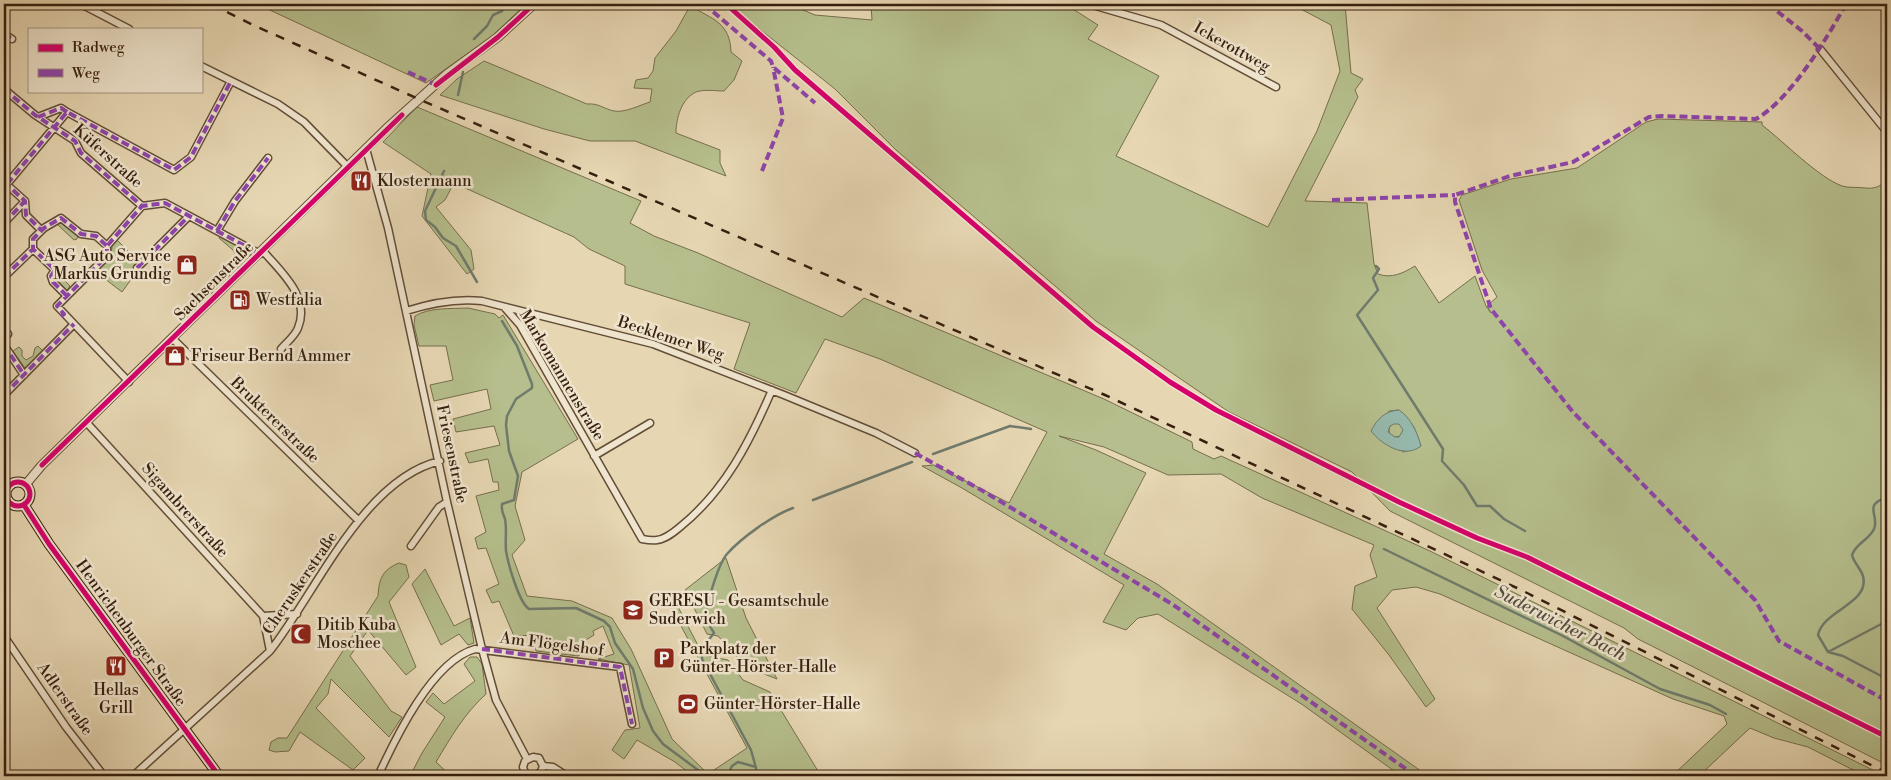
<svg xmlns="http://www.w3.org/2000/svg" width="1891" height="780" font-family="'Libre Bodoni',serif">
	<rect width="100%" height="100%" fill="#e6d6b2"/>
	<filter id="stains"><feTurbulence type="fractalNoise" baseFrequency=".004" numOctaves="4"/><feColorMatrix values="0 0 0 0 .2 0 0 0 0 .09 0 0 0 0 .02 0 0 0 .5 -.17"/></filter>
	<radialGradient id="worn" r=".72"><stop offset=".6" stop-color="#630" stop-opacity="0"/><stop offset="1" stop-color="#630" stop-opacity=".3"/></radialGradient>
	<path fill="#b5be8c" stroke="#766e4d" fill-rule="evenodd" d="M257 4H526L490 38 426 83Z
		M728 4H789L815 15 872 20 871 4H1065L1098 25 1088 39 1159 76 1116 156 1268 227 1317 131 1340 71 1331 25 1299 8 1311 4H1345L1351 73 1363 79 1355 90 1358 97 1305 201 1367 203 1374 264 1378 274C1392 279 1403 273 1415 266L1439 303 1475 276 1486 306 1491 313 1487 306 1497 297 1482 270 1459 200 1462 195 1511 179 1577 168 1646 122 1658 119 1762 122V125C1784 142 1818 177 1842 186 1848 188 1858 187 1865 188 1874 189 1882 187 1887 178V765L1638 639 1624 628 1390 511 1352 472 1229 412 1096 321 896 150 835 89ZM1399 410 1414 427 1421 446 1404 452 1389 445 1375 435 1389 411Z
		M690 6C713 19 730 23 731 52L742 61 734 80 724 91C716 91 704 89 696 92 681 99 676 119 676 133L720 150V163L726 176 635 141H590L544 129 440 95 457 79 484 61 587 104C599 103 604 109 614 111 625 113 640 105 650 102L652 89 634 88 636 80 648 78 653 71 655 58 676 31Z
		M417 107 641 201 630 223 654 236 698 253 842 317 864 298 1104 399 1192 442 1193 449 1214 459 1221 456 1430 551 1885 776H1865L1808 747 1774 738 1750 728 1699 776H1672L1727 724 1724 716 1673 699 1440 594 1416 587 1392 590 1377 608 1435 699 1426 707 1389 655 1352 609 1355 586 1377 577 1370 555 1374 545 1262 498 1221 474 1168 475 1104 447 1059 436 1096 450 1146 473 1104 554 1157 584 1428 776H1401L1303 705 1158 614 1138 618 1126 630 1103 622 1124 585 962 488 922 466 934 465 1009 503 1047 432 880 359 825 339 796 393 734 369 750 323 625 284V266L589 249 574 237 454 183 445 200 436 207 471 250 474 269 467 274 422 216 431 174 383 142Z
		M60 221 78 235 77 239 74 240 58 225Z
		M221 235 248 251V252L239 261 233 250 219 238Z
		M117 240 140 263V267L122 292 96 272 111 257 112 246Z
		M56 272 70 286 67 291 56 282Z
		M468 308 495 314 499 318 503 315 578 439 522 472 515 506 525 540 512 555 527 596 572 601 612 618 631 649 672 739 708 774 747 748 668 602 677 605 703 655 728 660 743 680 770 692 821 776H693L675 762 637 740 624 759 612 750 625 730 640 728 629 665 598 659 614 654 603 626 593 631 594 635 581 643 583 653 578 656 536 651 534 635 514 636 499 601 492 603 486 590 499 584 486 548 478 549 475 538 486 532 476 496 499 490 498 482H493L488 459 469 463 465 453 500 445 494 426 456 432 453 419 491 409 487 389 434 401 430 385 453 380 446 346H419L414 325 415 316C430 307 451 309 468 308Z
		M38 346 43 351 25 368 13 351 19 347 22 350V356L26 360 33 356 35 348Z
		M1389 430a7 7 0 1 1 14 0a7 7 0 1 1-14 0Z
		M726 558 746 618 777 679 746 667 718 636 707 634 685 590Z
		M399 563 406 565 409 577 389 602 416 667 406 675 368 630 350 656 391 711 402 717 389 737 331 679 328 694 316 708 365 758 353 770 300 732 289 751 275 752 269 750 271 742 278 738H287L378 596C379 579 382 570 399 563Z
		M425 569 454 626 470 618 474 643 468 645 459 634 441 645 412 584Z
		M470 657H477L482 664 486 694C464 714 451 737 436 762L451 776H432L430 774 428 776H410L422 753 445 717 426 702 433 693 444 704 475 681 464 664Z"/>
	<path fill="#96b9ad" stroke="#707b6d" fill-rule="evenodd" d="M1399 410C1411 418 1417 432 1421 446 1405 459 1382 445 1371 431 1377 419 1385 411 1399 410ZM1394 424H1399L1403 430 1399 437H1395L1388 432 1390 426Z"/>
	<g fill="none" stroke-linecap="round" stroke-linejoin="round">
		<path stroke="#707b6d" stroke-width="2.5" d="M474 39 487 26 493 15 502 11 505 4
			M458 95 463 72
			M444 171 425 211 426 220 435 227 443 238 456 246 477 282
			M1376 266 1379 269 1373 278 1378 290 1357 315 1443 449 1442 461 1464 485 1477 506H1490L1504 519 1525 531
			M502 321 517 346 532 384V388L516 399 507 416 506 425 509 451 518 476 514 500 502 504C501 511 503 513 505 519 507 529 505 540 506 551 508 563 519 603 529 609L576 608 604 621 610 627 615 643 633 669 643 708 653 731 663 744 706 776
			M933 454 1010 426 1031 429
			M1887 498C1862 504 1880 516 1874 529 1869 540 1856 543 1852 555 1854 563 1861 569 1863 576 1870 604 1823 610 1818 635L1828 652 1843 656 1887 679
			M813 500 912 462
			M1384 549 1563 636 1660 689 1710 705 1726 714
			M707 642 714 633C712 629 708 624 707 620 704 608 719 563 727 554 741 538 773 515 793 508
			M702 649V659L751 750 756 768V776
			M1828 652 1887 621
			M727 776 732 766 738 762 756 767"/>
		<g stroke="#624d37" stroke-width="9">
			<path id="minor" d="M81 4 129 29
				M1089 4 1161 25 1276 87
				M4 34 12 39
				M1820 49 1887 132
				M201 66 278 104 304 122 348 167
				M4 89 35 115 75 141 81 153 142 206 165 203 260 254
				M38 117 61 108 67 112
				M366 149 388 228 447 502 482 649 496 700 527 759
				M5 183 25 201 26 215 41 230
				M7 184 67 112 174 170 191 157 231 81
				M4 223 25 201
				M217 231 235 201 268 158
				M263 251C280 271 311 297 298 328 295 336 287 342 281 349
				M137 268 189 216
				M4 277 33 249
				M67 296 53 282 51 276 55 270 33 249V239L44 228 61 218 81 234 96 236 107 246
				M505 308 520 325 642 539C647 540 652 541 657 540 666 539 674 532 680 527 725 491 750 441 772 390
				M406 311C431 303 456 298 482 301L653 344 784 395 876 433 915 453
				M4 332 8 334
				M173 339 358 520
				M4 345 24 375
				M129 382 57 306 107 256V246L142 206
				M4 395 74 324
				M87 423 263 616 270 651
				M594 456 650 423
				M4 504 8 500
				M411 546 439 507 447 502
				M263 616 297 614
				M4 636 66 727 104 776
				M543 766 553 767 567 776
				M133 776 270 651C316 593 363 479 440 461
				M378 776C395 739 432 661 475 649L620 667 632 724
				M532 776 525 773 523 767 525 761 533 757 539 758 543 766 541 772 534 776"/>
		</g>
		<g stroke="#624d37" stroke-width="10">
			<path id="tertiary" d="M26 484 42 465 387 128 447 74 498 37 534 4"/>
		</g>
		<g stroke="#361f0e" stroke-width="11">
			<path id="secondary" d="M6 494a12 12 0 1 1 24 0a12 12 0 1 1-24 0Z
				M24 505 49 544 219 776"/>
		</g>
		<use href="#minor" stroke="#efe4cd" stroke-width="6"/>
		<use href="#tertiary" stroke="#efe4cd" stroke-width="8"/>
		<use href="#secondary" stroke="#efe4cd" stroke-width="9"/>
		<path stroke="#361f0e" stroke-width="2.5" stroke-dasharray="9 9" stroke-linecap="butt" d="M211 4 253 25 423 101 1105 395 1517 588 1887 773"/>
		<path stroke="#8e44ad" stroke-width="4" stroke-dasharray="8 4" stroke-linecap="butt" d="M704 4 771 61 773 67 815 103
			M1768 4 1802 31 1820 49
			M1846 4C1827 38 1791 99 1756 119L1662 116 1649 117 1573 162 1510 176 1455 195V202L1491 309 1573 412 1755 600 1779 641 1887 701
			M4 34 12 39
			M408 72 436 85
			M4 89 35 115 75 141 81 153 142 206 165 203 260 254
			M38 117 61 108 67 112
			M762 171 783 118 773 67
			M4 182 25 201 26 215 41 230
			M7 184 67 112 174 170 191 157 231 81
			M1332 200 1455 195
			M4 223 25 201
			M217 231 235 201 268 158
			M137 268 189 216
			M4 277 33 249
			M67 296 53 282 51 276 55 270 33 249V239L44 228 61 218 81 234 96 236 107 246
			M61 316 64 314 57 306 107 256V246L142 206
			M4 332 8 334
			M4 345 24 375
			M4 395 74 324
			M915 453 983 491 1172 604 1416 776
			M482 649 620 667 632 724"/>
		<g stroke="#efe4cd" stroke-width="8">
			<path id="cycleway" d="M726 4 774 47 795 70 1093 327 1170 382 1216 410 1399 502 1477 538 1527 557 1887 737
				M436 85 498 37 534 4
				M42 465 402 115
				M6 494a12 12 0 1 1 24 0a12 12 0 1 1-24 0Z
				M24 505 49 544 219 776"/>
		</g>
		<use href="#cycleway" stroke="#d6006c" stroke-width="5"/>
	</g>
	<defs>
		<g id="restaurant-square" transform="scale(1.125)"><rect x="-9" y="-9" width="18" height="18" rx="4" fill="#8f2418" stroke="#efe4cd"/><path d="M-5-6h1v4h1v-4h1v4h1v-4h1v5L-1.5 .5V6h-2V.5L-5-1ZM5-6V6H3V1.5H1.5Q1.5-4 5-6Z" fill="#fff"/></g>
		<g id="shop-square" transform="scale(1.125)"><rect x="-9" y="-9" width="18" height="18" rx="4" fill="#8f2418" stroke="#efe4cd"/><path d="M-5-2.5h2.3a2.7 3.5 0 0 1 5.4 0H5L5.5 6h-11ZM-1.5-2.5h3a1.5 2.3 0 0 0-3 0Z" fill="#fff"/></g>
		<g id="fuel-square" transform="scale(1.125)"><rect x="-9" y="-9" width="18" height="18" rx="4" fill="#8f2418" stroke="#efe4cd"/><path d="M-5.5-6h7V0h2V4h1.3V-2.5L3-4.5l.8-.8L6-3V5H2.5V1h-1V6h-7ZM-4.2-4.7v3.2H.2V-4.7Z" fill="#fff"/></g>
		<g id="school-square" transform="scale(1.125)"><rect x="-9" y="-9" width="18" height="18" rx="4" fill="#8f2418" stroke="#efe4cd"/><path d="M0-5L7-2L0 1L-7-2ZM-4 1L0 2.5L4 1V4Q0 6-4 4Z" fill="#fff"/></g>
		<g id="mosque-square" transform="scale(1.125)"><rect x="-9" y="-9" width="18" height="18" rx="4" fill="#8f2418" stroke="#efe4cd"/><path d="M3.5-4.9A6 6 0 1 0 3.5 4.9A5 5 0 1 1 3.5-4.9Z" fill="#fff"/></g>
		<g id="parking-square" transform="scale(1.125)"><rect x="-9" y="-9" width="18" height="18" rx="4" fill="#8f2418" stroke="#efe4cd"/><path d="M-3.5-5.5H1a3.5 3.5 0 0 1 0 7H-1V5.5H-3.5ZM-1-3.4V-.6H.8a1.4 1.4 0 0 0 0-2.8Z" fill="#fff"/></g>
		<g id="stadium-square" transform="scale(1.125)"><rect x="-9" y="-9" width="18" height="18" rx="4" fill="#8f2418" stroke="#efe4cd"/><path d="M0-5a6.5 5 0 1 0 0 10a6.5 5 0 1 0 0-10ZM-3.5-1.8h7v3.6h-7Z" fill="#fff"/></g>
	</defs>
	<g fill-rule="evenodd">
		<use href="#restaurant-square" x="361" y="181"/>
		<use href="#shop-square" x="187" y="265"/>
		<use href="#fuel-square" x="240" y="300"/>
		<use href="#shop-square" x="175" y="356"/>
		<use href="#school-square" x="633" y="610"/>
		<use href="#mosque-square" x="301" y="634"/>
		<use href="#parking-square" x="664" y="658"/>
		<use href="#restaurant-square" x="116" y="666"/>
		<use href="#stadium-square" x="688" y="704"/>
	</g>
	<g text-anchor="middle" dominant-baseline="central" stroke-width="5" stroke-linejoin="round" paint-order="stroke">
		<g font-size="16" fill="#361f0e" stroke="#efe4cd">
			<text transform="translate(1232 47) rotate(29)">Ickerottweg</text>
			<text transform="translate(108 156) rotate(42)">Küferstraße</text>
			<text transform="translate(214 281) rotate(-45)">Sachsenstraße</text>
			<text transform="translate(671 338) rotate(18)">Becklemer Weg</text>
			<text transform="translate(562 375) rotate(59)">Markomannenstraße</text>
			<text transform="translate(275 420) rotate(44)">Bruktererstraße</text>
			<text transform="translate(452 454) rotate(78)">Friesenstraße</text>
			<text transform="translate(185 510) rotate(48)">Sigambrerstraße</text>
			<text transform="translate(300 583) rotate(-56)">Cheruskerstraße</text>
			<text transform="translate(131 633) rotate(54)">Henrichenburger Straße</text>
			<text transform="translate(552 644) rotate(7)">Am Flögelshof</text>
			<text transform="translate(65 699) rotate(55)">Adlerstraße</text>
		</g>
		<g font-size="16" fill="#361f0e" stroke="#efe4cd" text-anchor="start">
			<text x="377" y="181">Klostermann</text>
			<text x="171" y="256" text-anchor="end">ASG Auto Service<tspan x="171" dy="18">Markus Grundig</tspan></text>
			<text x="256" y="300">Westfalia</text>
			<text x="191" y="356">Friseur Bernd Ammer</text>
			<text x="649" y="601">GERESU - Gesamtschule<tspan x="649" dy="18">Suderwich</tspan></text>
			<text x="317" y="625">Ditib Kuba<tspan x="317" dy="18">Moschee</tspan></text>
			<text x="680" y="649">Parkplatz der<tspan x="680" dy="18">Günter-Hörster-Halle</tspan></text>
			<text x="116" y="690" text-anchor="middle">Hellas<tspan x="116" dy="18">Grill</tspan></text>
			<text x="704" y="704">Günter-Hörster-Halle</text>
		</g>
		<g font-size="18" font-style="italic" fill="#534d3e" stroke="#efe4cd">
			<text transform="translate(1560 623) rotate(27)">Suderwicher Bach</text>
		</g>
	</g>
	<rect width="1891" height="780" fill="none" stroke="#e6d6b2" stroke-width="20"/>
	<rect x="5" y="5" width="1881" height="770" fill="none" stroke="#361f0e" stroke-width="2.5"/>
	<rect x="10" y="10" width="1871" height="760" fill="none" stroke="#361f0e"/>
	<rect x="28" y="28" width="175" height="65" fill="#efe4cd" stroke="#a59581"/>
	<rect x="38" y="44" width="25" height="8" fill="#d6006c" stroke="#a59581"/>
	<text x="72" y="52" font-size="15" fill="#361f0e">Radweg</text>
	<rect x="38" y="69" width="25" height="8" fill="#8e44ad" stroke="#a59581"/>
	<text x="72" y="78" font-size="15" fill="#361f0e">Weg</text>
	<rect width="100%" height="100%" filter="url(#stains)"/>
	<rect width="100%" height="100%" fill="url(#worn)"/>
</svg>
